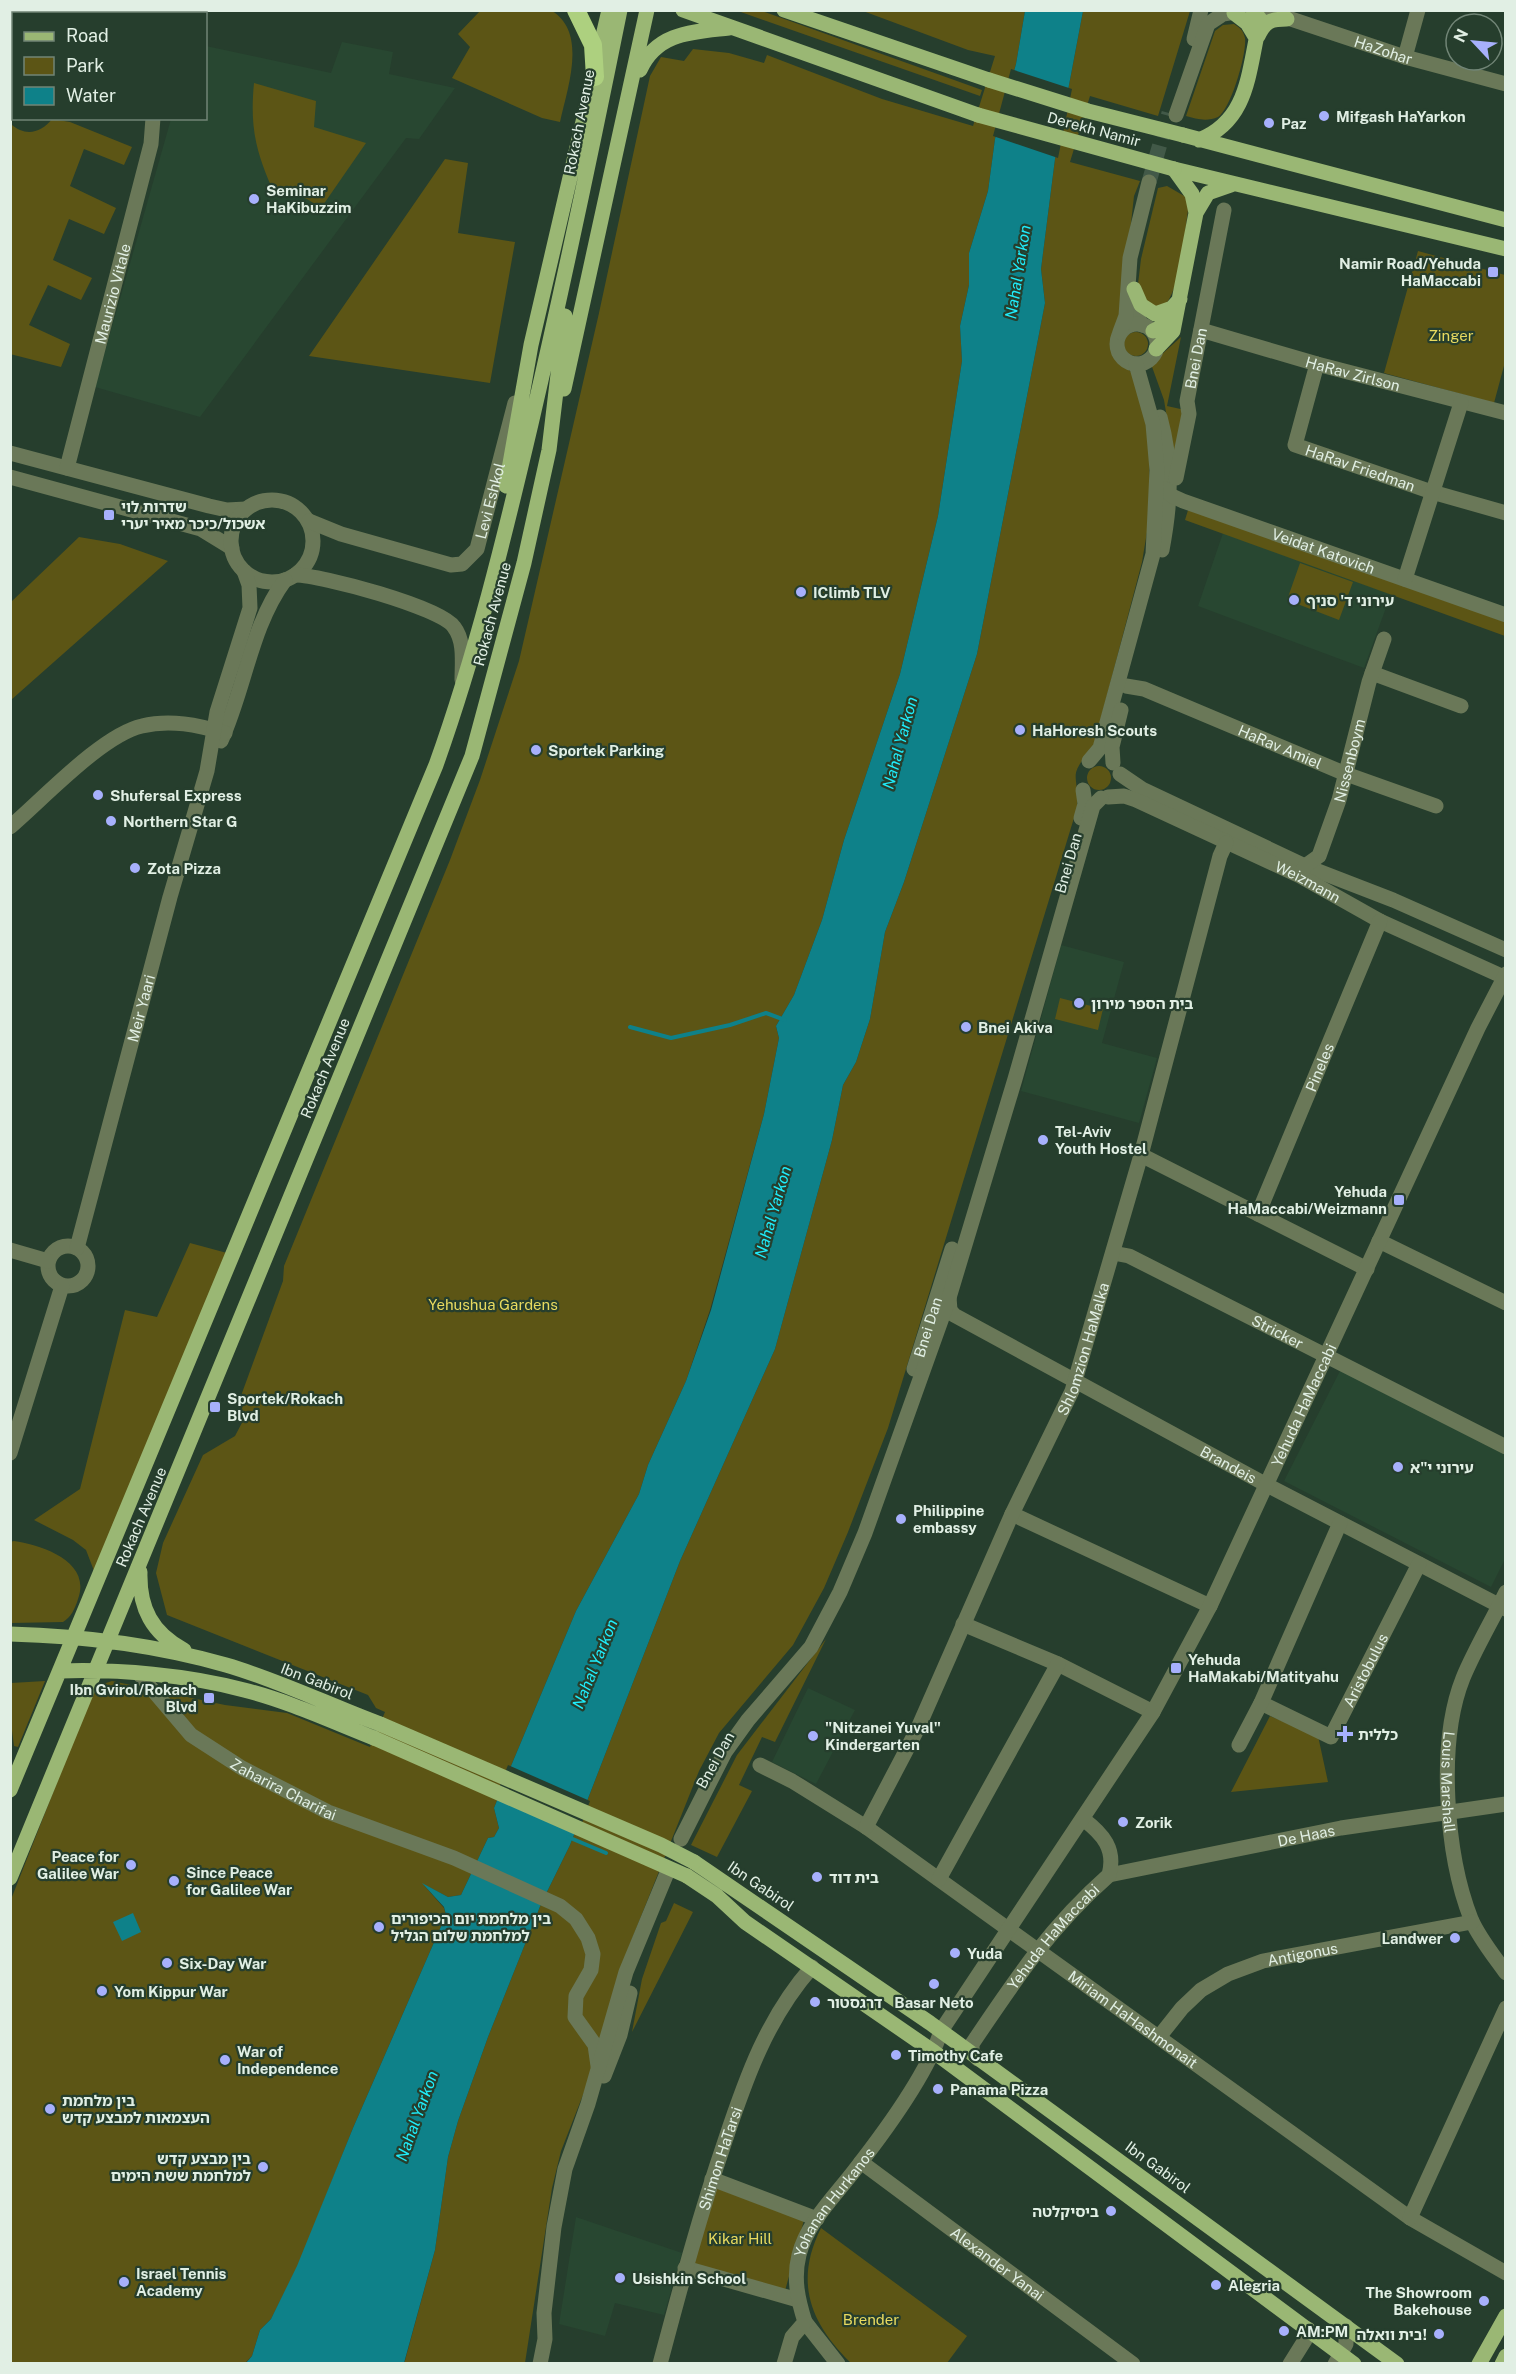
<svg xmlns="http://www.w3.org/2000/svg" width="1516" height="2374" font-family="'Public Sans','Noto Sans Hebrew',sans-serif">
	<rect width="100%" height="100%" fill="#263e2d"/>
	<path fill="#284731" d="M342 42 393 52 389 74 455 88 419 139 406 138 200 417 95 387 171 119 206 118V46L331 73Z
		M1223 533 1391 594 1364 668 1198 606Z
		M1061 945 1124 962 1102 1043 1157 1058 1139 1123 1021 1091Z
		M1341 1369 1505 1453V1559L1491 1587 1284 1481Z
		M808 1688 855 1710 816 1784 772 1762Z
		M576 2217 682 2253 664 2315 615 2303 605 2336 559 2324Z"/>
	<path fill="#5c5515" d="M480 11H552C588 33 567 89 560 122L542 118 452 78 470 47 458 34Z
		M738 11H762L982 90 980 96Z
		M863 11H1025L1016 64 995 139 988 191 969 253V285L960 326 962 361 938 516 900 674 844 840 822 920 794 995 776 1026 779 1038 764 1114 710 1310 686 1381 648 1465 639 1494 576 1611 511 1766 494 1808 499 1828 494 1837 488 1838 461 1895 448 1897 423 1884 444 1908 446 1915 353 2128 298 2266 271 2319 260 2330 252 2356 245 2363H11L10 1902 93 1691 100 1685 112 1681 225 1705 287 1713 370 1747 385 1712 376 1708 368 1695 167 1615 156 1573 163 1543 203 1455 235 1436 245 1417 240 1405 242 1393 283 1281 284 1266 450 860 480 780 519 661 599 313 650 76 661 57 684 61 693 49 729 53 764 63 767 55 882 99 973 126 995 56 968 50Z
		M1083 11H1190L1158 116 1090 96 1070 162 1140 181 1134 196 1120 322 1111 341 1112 352 1133 374 1149 435 1150 514 1142 562 1094 745C1066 780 1079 769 1077 808L888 1428 848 1532 824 1588 793 1645 719 1733 699 1771 626 1954 590 2077 561 2151 552 2188 525 2363 404 2364 435 2250 448 2157 458 2121 488 2037 541 1904 570 1845 680 1561 775 1349 832 1140 843 1085 856 1062 870 1019 885 932 904 882 977 654 1045 303 1041 269 1055 159Z
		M1234 24C1240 28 1243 30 1245 38 1247 53 1231 109 1218 117 1207 122 1196 119 1186 116L1215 31 1223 25Z
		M254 83 316 101 314 127 366 143 321 208 307 199 272 188C255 150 250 125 254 83Z
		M52 119 70 122 132 147 124 165 84 149 70 186 116 208 104 234 69 219 53 260 92 278 81 300 48 285 29 325 70 344 61 367 10 354 11 124C25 137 41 133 52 119Z
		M445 159 468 163 458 233 515 242 490 383 309 356Z
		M1167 186 1186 197 1189 204C1184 233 1182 289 1162 309L1146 302 1138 284 1141 259 1158 188Z
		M1418 251 1505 275V362L1494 403 1384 373Z
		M1124 344a12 12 0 1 1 24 0a12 12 0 1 1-24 0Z
		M1181 337 1167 406 1185 410 1175 467 1164 400 1151 364Z
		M1189 507 1505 622V636L1185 520Z
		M79 537 120 544 168 561 11 700V602Z
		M1300 563 1353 582 1339 620 1287 600Z
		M1087 778a12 12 0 1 1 24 0a12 12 0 1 1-24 0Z
		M1060 998 1103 1009 1098 1030 1055 1019Z
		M190 1243 227 1253 96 1576 86 1550 73 1540 34 1520 80 1489 125 1310 157 1317Z
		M14 1541C41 1545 92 1561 78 1599 75 1609 71 1617 63 1622L11 1623 10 1542Z
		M826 1639 775 1742 762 1737 739 1785 752 1791 717 1857 691 1845 737 1755Z
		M45 1681 18 1747 14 1746 11 1723V1683Z
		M1270 1716 1318 1736 1328 1782 1231 1792Z
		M674 1903 693 1912 632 2032 642 1979 661 1923 666 1921Z
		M713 2187 804 2220 785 2291 692 2264Z
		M821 2228 967 2336 947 2363H851C810 2323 794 2282 821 2228Z"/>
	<path fill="#0e8189" d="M1025 11H1083L1055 159 1041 269 1045 303 977 654 904 882 885 932 870 1019 856 1062 843 1085 832 1140 775 1349 680 1561 570 1845 541 1904 488 2037 458 2121 448 2157 435 2250 404 2363 245 2364 252 2356 260 2330 271 2319 297 2266 353 2128 446 1915 444 1907 422 1883 448 1897 461 1895 488 1838 494 1837 499 1828 494 1808 511 1766 576 1611 639 1494 648 1465 686 1381 711 1310 764 1114 779 1038 776 1026 794 995 822 920 844 840 900 674 938 516 962 361 960 326 969 285V253L988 191 995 139 1016 64Z
		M133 1913 141 1932 122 1941 113 1922Z"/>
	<path fill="#263e2d" d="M1011 69 1072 89 1058 158 993 136Z
		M508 1765 590 1801 578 1834 495 1798Z"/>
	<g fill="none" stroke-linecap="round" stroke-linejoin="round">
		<path stroke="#0e8189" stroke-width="4" d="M630 1027 671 1038 730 1025 766 1013 785 1020
			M568 1837 606 1853"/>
		<path stroke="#425948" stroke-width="15" stroke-dasharray="15 8" stroke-linecap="butt" d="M1149 182 1169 113"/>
		<g stroke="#6a7858" stroke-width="15">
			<path d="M87 10 95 14"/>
			<path id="s1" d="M1264 10 1405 57 1506 84"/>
			<path d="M1194 39 1201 10"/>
			<path d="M1405 57 1418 10"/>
			<path d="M1176 115 1208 24 1223 14 1247 10"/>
			<path d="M1133 300 1134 312 1142 325"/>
			<circle cx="1137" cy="344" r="20"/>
			<path id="s2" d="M1201 330 1317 364 1506 413"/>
			<path d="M1120 332 1126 316 1130 258 1149 182"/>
			<path id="s3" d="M1317 364 1295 445 1432 492 1506 513"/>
			<path d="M1160 417C1173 465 1171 502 1162 550"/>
			<path d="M10 453 209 506 227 510 246 509"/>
			<path id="s4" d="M67 468 151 144 153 118"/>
			<path d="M10 477 201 529 232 548"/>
			<path id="s5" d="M1176 478 1189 414 1187 401 1224 210"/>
			<path id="s6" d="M1165 489 1172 496 1183 501 1506 615"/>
			<circle cx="272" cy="541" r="41"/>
			<path id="s7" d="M309 521 341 534 451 565 462 564 477 549 515 403"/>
			<path d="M295 575C321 575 440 607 454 627 465 641 462 663 462 680"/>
			<path d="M1405 579 1461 403"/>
			<path d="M1372 673 1461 706"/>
			<path id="s8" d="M1126 686 1144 689 1346 774 1436 806"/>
			<path d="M221 741C245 688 251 626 285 580"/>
			<path d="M1089 761 1100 748 1153 554 1157 470 1153 424 1136 364"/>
			<path d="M1113 763 1112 747 1121 710"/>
			<path d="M1120 774 1142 789 1305 866 1393 900 1506 950"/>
			<path id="s9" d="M1108 797 1124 796 1136 800 1300 876 1380 921 1506 978"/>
			<path d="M1081 818 1085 804 1083 790"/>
			<path d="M10 827C43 799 102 735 142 726 170 719 198 725 225 733"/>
			<path id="s10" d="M1303 870 1305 866 1319 856 1339 800 1369 682 1384 639"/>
			<path d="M1141 1155 1367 1269"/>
			<path id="s11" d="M1258 1214 1380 921"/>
			<path d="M1379 1241 1506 1303"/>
			<circle cx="68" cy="1266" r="20"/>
			<path id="s12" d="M77 1248 170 897 207 771 217 712 250 608 249 585 244 571"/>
			<path d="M10 1250 48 1261"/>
			<path id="s13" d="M1113 1253 1129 1256 1506 1447"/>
			<path id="s14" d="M949 1297 950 1310 954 1315 1265 1484 1506 1609"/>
			<path id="s15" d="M914 1369 952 1249"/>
			<path d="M10 1453 62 1286"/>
			<path d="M1012 1514 1210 1606"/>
			<path id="s16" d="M1506 1592C1492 1621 1475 1649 1463 1678 1437 1743 1446 1855 1471 1919 1479 1938 1494 1956 1506 1973"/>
			<path d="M963 1624 1058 1664 1153 1712"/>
			<path id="s17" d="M140 1675 191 1735 242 1768 328 1812 454 1858 560 1906 576 1919 588 1938 593 1954 591 1970 576 1996 575 2017 595 2045 598 2066"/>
			<path id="s18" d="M1261 1703 1331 1737 1419 1564"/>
			<path d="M1239 1745 1261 1703 1340 1523"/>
			<path id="s19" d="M760 1765 792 1781 866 1827 1410 2218 1506 2273"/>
			<path id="s20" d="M866 1827 918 1728 1012 1514 1072 1391 1141 1155 1220 856 1226 843"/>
			<path d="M681 1839 725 1752 748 1720 811 1647 840 1592 865 1533 948 1301 1015 1079 1093 806 1101 798"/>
			<path id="s21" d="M1109 1875 1341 1828 1506 1804"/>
			<path d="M939 1879 1058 1664"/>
			<path id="s22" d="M1159 2037 1182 2008 1201 1990 1228 1974 1263 1961 1472 1922"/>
			<path id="s23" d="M978 2059 972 2052V2044C1015 1980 1050 1927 1109 1875 1116 1849 1103 1834 1083 1819"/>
			<path d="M604 2076 620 2035 630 1993"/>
			<path id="s24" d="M861 2162 1133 2364"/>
			<path d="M712 2179 817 2219"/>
			<path d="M1410 2218 1506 2008"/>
			<path d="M685 2268 798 2300"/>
			<path d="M805 2322 838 2364"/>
			<path d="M540 2364 545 2339 544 2313 554 2227 565 2169 588 2104 626 1972 667 1873"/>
			<path id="s25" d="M660 2364C680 2289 700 2214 725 2141 746 2078 767 2018 812 1967"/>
			<path id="s26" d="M784 2364 792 2337 805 2322C798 2300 793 2279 799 2255 807 2223 834 2197 854 2171 883 2134 927 2075 941 2031L1153 1712 1210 1606 1478 1028 1506 974"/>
			<path d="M1290 2364 1305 2340 1308 2329"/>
			<path d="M1335 2364 1346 2344V2326"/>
		</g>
		<path stroke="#9ab774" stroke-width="15" d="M683 10 978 115
			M784 10 989 80
			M1234 13 1247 23 1256 38
			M1258 36C1265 21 1271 19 1287 19
			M640 70C657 32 693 32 729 28
			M1183 135 1506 220
			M1199 140C1249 120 1248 72 1259 26L1260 19 1253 10
			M1174 169 1506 249
			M1174 169 1192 194 1196 213
			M1134 289 1141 305 1155 314 1172 308 1180 299
			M1153 331 1163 326 1175 309
			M1156 349 1173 331 1196 213 1208 193 1231 185
			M564 389 647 10
			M506 486 531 345 609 10
			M140 1572C139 1608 152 1633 184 1650
			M10 1634C84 1636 156 1645 226 1665 278 1680 329 1705 380 1724
			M60 1671C118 1669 188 1675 244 1690 288 1701 331 1721 374 1738
			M10 1790 436 765C476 653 504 539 531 424 563 286 592 149 620 10
			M694 1862 930 2023 1397 2364
			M687 1876 717 1896 745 1922 934 2052 1354 2364
			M10 1878 472 756 524 563 549 450 565 316
			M1479 2364 1506 2316
			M1502 2364 1506 2356"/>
		<path stroke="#add07f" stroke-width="18" d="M576 10 593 45 595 77"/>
		<path stroke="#9ab774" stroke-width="15" d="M989 80 1088 111 1183 135
			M978 115 1174 169
			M380 1724 661 1845 694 1862
			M374 1738 687 1876"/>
	</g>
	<g fill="#a7b0fc" stroke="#263e2d" stroke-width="2">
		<circle cx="1324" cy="116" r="6"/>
		<circle cx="1269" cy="123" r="6"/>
		<circle cx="254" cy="199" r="6"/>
		<rect x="1487" y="266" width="12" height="12" rx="3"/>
		<rect x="103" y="509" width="12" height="12" rx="3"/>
		<circle cx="801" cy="592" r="6"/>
		<circle cx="1294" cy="600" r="6"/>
		<circle cx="1020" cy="730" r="6"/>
		<circle cx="536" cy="750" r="6"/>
		<circle cx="98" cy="795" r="6"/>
		<circle cx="111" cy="821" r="6"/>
		<circle cx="135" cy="868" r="6"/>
		<circle cx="1079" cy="1003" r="6"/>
		<circle cx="966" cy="1027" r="6"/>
		<circle cx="1043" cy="1140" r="6"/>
		<rect x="1393" y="1194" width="12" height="12" rx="3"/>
		<rect x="209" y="1401" width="12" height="12" rx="3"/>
		<circle cx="1398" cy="1467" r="6"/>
		<circle cx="901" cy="1519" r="6"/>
		<rect x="1170" y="1662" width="12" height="12" rx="3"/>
		<rect x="203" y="1692" width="12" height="12" rx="3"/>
		<path d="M1342 1725h6v6h6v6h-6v6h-6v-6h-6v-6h6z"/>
		<circle cx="813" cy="1736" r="6"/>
		<circle cx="1123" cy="1822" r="6"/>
		<circle cx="131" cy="1865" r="6"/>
		<circle cx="817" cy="1877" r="6"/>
		<circle cx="174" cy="1881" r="6"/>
		<circle cx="379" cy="1927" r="6"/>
		<circle cx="1455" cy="1938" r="6"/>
		<circle cx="955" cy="1953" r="6"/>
		<circle cx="167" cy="1963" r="6"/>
		<circle cx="934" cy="1984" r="6"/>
		<circle cx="102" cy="1991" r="6"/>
		<circle cx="815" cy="2002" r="6"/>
		<circle cx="896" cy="2055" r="6"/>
		<circle cx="225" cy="2060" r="6"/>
		<circle cx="938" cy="2089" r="6"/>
		<circle cx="50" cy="2109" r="6"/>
		<circle cx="263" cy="2167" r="6"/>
		<circle cx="1111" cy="2211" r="6"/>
		<circle cx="620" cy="2278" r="6"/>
		<circle cx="124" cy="2282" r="6"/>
		<circle cx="1216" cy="2285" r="6"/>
		<circle cx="1484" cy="2301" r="6"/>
		<circle cx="1284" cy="2331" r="6"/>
		<circle cx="1439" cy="2334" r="6"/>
	</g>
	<g text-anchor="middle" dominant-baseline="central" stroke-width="4.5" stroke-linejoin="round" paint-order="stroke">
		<g font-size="15" fill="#e1efe4" stroke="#263e2d">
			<text stroke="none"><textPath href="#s1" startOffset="126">HaZohar</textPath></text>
			<text transform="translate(579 122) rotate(-79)">Rokach Avenue</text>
			<text transform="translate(1094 129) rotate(15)">Derekh Namir</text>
			<text stroke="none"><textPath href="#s4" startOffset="180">Maurizio Vitale</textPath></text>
			<text stroke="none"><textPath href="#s5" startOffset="122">Bnei Dan</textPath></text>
			<text stroke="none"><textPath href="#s2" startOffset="158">HaRav Zirlson</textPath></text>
			<text stroke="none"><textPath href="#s3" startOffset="153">HaRav Friedman</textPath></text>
			<text stroke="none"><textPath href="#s7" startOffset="231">Levi Eshkol</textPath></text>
			<text stroke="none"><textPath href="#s6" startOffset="171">Veidat Katovich</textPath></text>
			<text transform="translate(492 614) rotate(-75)">Rokach Avenue</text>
			<text stroke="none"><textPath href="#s8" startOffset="166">HaRav Amiel</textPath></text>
			<text stroke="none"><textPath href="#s10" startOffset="122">Nissenboym</textPath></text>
			<text transform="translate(1068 863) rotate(-74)">Bnei Dan</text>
			<text stroke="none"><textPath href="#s9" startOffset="219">Weizmann</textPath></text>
			<text stroke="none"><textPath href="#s12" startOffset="248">Meir Yaari</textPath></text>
			<text transform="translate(325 1068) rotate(-68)">Rokach Avenue</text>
			<text stroke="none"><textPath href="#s11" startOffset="159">Pineles</textPath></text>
			<text stroke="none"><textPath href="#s15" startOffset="44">Bnei Dan</textPath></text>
			<text stroke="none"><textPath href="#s13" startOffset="183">Stricker</textPath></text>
			<text stroke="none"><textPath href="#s20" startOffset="526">Shlomzion HaMalka</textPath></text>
			<text stroke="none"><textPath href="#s26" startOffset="1108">Yehuda HaMaccabi</textPath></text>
			<text stroke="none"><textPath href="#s14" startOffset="332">Brandeis</textPath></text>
			<text transform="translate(141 1517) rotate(-67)">Rokach Avenue</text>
			<text stroke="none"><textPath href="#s18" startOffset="153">Aristobulus</textPath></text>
			<text transform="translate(317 1681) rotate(21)">Ibn Gabirol</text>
			<text transform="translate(715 1760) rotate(-61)">Bnei Dan</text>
			<text stroke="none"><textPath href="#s16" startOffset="202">Louis Marshall</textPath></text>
			<text stroke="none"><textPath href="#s17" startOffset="186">Zaharira Charifai</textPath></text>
			<text stroke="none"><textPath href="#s21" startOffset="201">De Haas</textPath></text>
			<text transform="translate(761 1886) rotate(34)">Ibn Gabirol</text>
			<text stroke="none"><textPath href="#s23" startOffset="152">Yehuda HaMaccabi</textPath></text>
			<text stroke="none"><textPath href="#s22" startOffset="172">Antigonus</textPath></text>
			<text stroke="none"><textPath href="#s19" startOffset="452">Miriam HaHashmonait</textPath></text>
			<text stroke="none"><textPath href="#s25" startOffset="214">Shimon HaTarsi</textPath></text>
			<text transform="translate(1158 2167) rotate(36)">Ibn Gabirol</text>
			<text stroke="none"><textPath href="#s26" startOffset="180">Yohanan Hurkanos</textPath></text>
			<text stroke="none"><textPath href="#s24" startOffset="170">Alexander Yanai</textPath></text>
		</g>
		<g font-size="15" font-weight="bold" fill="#e1efe4" stroke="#263e2d" text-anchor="start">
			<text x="1336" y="116">Mifgash HaYarkon</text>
			<text x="1281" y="123">Paz</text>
			<text x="266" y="190">Seminar<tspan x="266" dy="17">HaKibuzzim</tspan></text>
			<text x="1481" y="263" text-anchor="end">Namir Road/Yehuda<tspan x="1481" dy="17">HaMaccabi</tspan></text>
			<text x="121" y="506">שדרות לוי<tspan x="121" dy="17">אשכול/כיכר מאיר יערי</tspan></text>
			<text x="813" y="592">IClimb TLV</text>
			<text x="1306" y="600">עירוני ד' סניף</text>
			<text x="1032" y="730">HaHoresh Scouts</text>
			<text x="548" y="750">Sportek Parking</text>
			<text x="110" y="795">Shufersal Express</text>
			<text x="123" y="821">Northern Star G</text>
			<text x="147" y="868">Zota Pizza</text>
			<text x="1091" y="1003">בית הספר מירון</text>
			<text x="978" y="1027">Bnei Akiva</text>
			<text x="1055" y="1131">Tel-Aviv<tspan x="1055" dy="17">Youth Hostel</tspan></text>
			<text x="1387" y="1191" text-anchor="end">Yehuda<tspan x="1387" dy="17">HaMaccabi/Weizmann</tspan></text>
			<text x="227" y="1398">Sportek/Rokach<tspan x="227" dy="17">Blvd</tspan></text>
			<text x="1410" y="1467">עירוני י"א</text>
			<text x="913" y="1510">Philippine<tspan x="913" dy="17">embassy</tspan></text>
			<text x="1188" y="1659">Yehuda<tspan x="1188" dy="17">HaMakabi/Matityahu</tspan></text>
			<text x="197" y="1689" text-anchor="end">Ibn Gvirol/Rokach<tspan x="197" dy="17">Blvd</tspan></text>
			<text x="825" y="1727">"Nitzanei Yuval"<tspan x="825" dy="17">Kindergarten</tspan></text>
			<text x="1358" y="1734">כללית</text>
			<text x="1135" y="1822">Zorik</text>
			<text x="119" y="1856" text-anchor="end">Peace for<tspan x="119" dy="17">Galilee War</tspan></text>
			<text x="186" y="1872">Since Peace<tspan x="186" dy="17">for Galilee War</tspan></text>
			<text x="829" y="1877">בית דוד</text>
			<text x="391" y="1918">בין מלחמת יום הכיפורים<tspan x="391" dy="17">למלחמת שלום הגליל</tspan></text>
			<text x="1443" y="1938" text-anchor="end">Landwer</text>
			<text x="967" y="1953">Yuda</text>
			<text x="179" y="1963">Six-Day War</text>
			<text x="114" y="1991">Yom Kippur War</text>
			<text x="827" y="2002">דרגסטור</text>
			<text x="934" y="2002" text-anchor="middle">Basar Neto</text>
			<text x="237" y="2051">War of<tspan x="237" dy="17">Independence</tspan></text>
			<text x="908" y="2055">Timothy Cafe</text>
			<text x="950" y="2089">Panama Pizza</text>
			<text x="62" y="2100">בין מלחמת<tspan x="62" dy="17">העצמאות למבצע קדש</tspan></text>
			<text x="251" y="2158" text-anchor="end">בין מבצע קדש<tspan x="251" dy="17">למלחמת ששת הימים</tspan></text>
			<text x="1099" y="2211" text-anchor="end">ביסיקלטה</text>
			<text x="136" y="2273">Israel Tennis<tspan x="136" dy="17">Academy</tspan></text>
			<text x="632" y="2278">Usishkin School</text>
			<text x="1228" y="2285">Alegria</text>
			<text x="1472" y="2292" text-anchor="end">The Showroom<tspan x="1472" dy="17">Bakehouse</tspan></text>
			<text x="1296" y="2331">AM:PM</text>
			<text x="1427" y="2334" text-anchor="end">בית וואלה!</text>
		</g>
		<g font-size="15" fill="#e8da5f" stroke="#263e2d">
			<text x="1451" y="335">Zinger</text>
			<text x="493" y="1304">Yehushua Gardens</text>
			<text x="740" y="2238">Kikar Hill</text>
			<text x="871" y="2319">Brender</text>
		</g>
		<g font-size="16" font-style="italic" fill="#1fedfb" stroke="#263e2d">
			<text transform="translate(1018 272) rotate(-81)">Nahal Yarkon</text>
			<text transform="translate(900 743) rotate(-75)">Nahal Yarkon</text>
			<text transform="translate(773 1212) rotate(-74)">Nahal Yarkon</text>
			<text transform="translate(595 1664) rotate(-68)">Nahal Yarkon</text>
			<text transform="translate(417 2116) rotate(-70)">Nahal Yarkon</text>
		</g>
	</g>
	<rect width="1516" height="2374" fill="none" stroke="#e1efe4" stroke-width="24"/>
	<rect x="12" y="12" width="195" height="108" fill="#263e2d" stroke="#718576" stroke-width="1.5"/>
	<rect x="24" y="32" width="30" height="9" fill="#9ab774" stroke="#718576" stroke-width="1.5"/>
	<text x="66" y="42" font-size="18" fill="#e1efe4">Road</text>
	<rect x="24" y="57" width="30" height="18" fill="#5c5515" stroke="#718576" stroke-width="1.5"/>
	<text x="66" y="72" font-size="18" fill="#e1efe4">Park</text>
	<rect x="24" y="87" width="30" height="18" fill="#0e8189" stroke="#718576" stroke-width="1.5"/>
	<text x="66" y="102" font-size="18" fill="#e1efe4">Water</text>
	<g transform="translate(1474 42) rotate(296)"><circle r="28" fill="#263e2d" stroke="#718576" stroke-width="1.5"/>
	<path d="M0-4.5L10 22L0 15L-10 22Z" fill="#a7b0fc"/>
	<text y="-9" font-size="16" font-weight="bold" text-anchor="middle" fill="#e1efe4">N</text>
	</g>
</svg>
